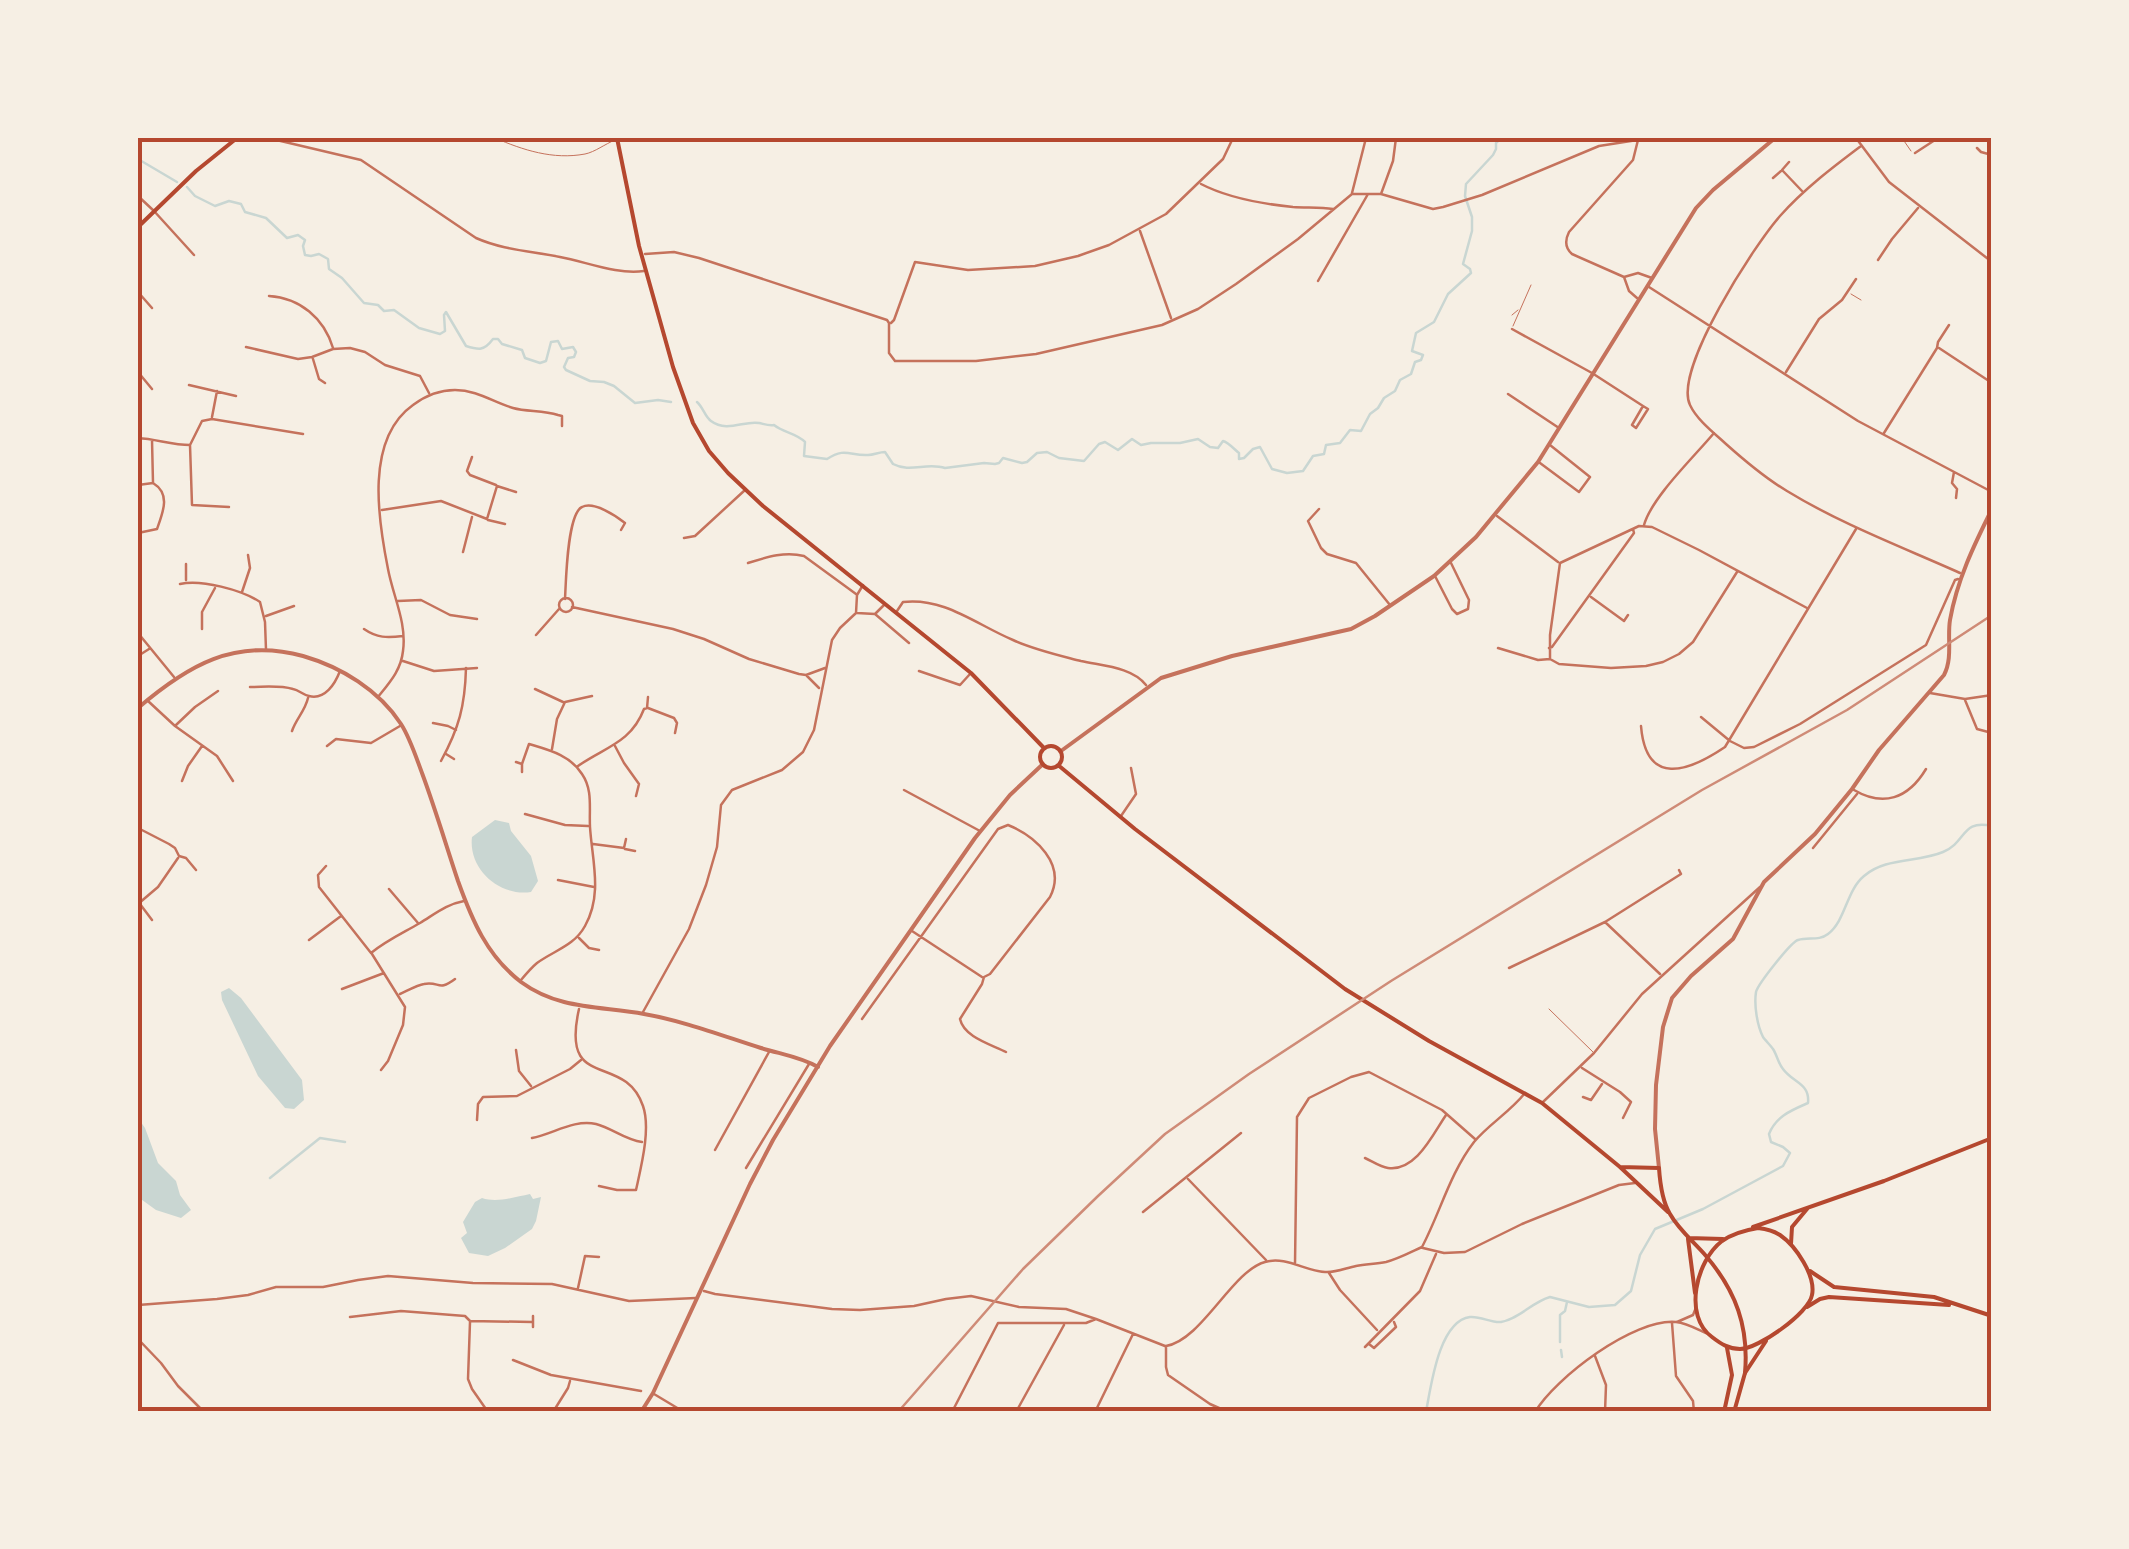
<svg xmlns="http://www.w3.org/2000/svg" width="2129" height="1549" font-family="'PT Sans',sans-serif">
	<rect width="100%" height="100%" fill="#f6efe4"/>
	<path fill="#c9d6d2" d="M495 820 509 823 511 831 531 856 538 881 531 892C500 897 468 869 472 837Z
		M229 988 241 998 302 1080 304 1100 294 1109 285 1108 258 1076 222 1000 221 992Z
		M138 1118 145 1128 158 1163 176 1181 180 1195 191 1210 181 1218 156 1210 138 1197Z
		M530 1194 533 1199 541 1197 536 1221 532 1229 505 1248 488 1256 469 1253 461 1238 467 1233 463 1222 475 1202 482 1198C497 1203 515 1197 530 1194Z"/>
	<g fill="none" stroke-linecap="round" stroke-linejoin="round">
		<path stroke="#c9d6d2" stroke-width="2.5" d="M138 159 177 182
			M187 187 195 196 215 206 229 201 241 204 245 212 266 218 287 238 298 235 305 240 303 246 305 255 311 256 319 254 328 259 329 269 342 278 364 303 378 305 384 311 394 310 419 328 440 334 445 331 444 315 446 312 466 346C479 350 484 351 493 339H498L502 344 522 350 525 358 540 363 546 361 551 342 558 341 562 349 573 347 576 352 574 357 568 358 564 367 566 370 590 381 604 382 614 386 635 403 658 400 671 402
			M697 402C703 407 705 417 711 421 727 433 745 420 759 423 764 424 769 426 774 425 784 433 796 433 805 442L804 456 827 459C845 447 850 456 868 455 874 455 879 452 885 452L893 464C910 473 927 462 945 468L984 463 995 464 999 463 1003 458 1022 463 1027 462 1037 453 1047 452 1059 458 1084 461 1099 444 1105 442 1118 450 1132 439 1141 445 1151 443H1180L1198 439 1210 447 1218 448 1223 441C1228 442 1235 450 1239 453V459L1244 458 1253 449 1260 447 1272 469 1287 473 1303 471 1313 456 1324 454 1326 445 1340 443 1350 430 1361 431 1370 414 1378 408 1384 398 1395 391 1400 380 1411 374 1415 362 1421 360 1423 355 1412 351 1416 333 1434 322 1448 294 1471 273 1470 269 1463 264 1472 231V217L1465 196 1466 184 1493 155 1496 149V143L1501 138
			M270 1178 320 1138 345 1142
			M1560 1342V1315L1565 1311 1567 1302
			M1561 1350 1562 1357
			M1426 1412C1431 1386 1439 1321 1470 1317 1481 1316 1491 1323 1501 1322 1519 1319 1532 1302 1550 1297L1589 1307 1615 1305 1631 1291 1640 1255 1655 1229 1703 1209 1783 1166 1790 1153 1783 1147 1771 1142 1769 1134C1776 1116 1792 1110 1808 1103 1810 1083 1793 1083 1783 1069 1778 1063 1777 1055 1773 1049 1771 1046 1765 1040 1763 1037 1757 1025 1754 1005 1756 992 1758 984 1791 942 1798 940 1809 937 1819 941 1828 934 1846 920 1846 891 1864 876 1886 857 1917 863 1943 852 1967 842 1961 819 1992 826"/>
		<path stroke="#c5725c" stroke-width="1" d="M495 138C523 150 553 160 585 154 595 152 605 144 615 140
			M1902 138 1911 151
			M1851 294 1861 300
			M1512 315 1518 310
			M1513 326 1531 285
			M1549 1009 1593 1052"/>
		<path stroke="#c5725c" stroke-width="2.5" d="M268 138 361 160 476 238C503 250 531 251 560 257 587 262 617 275 644 271
			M1856 138 1889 182 1992 262
			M1861 146C1833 167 1804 189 1780 216 1755 244 1673 370 1690 405 1697 420 1714 433 1726 444 1745 461 1765 478 1787 491 1841 524 1902 547 1960 573
			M1977 148 1981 152 1992 155
			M1915 153 1938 138
			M1789 162 1782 170 1802 191
			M1773 178 1781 171
			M1201 184C1228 198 1263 204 1293 207 1306 208 1320 207 1333 209
			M1352 193 1366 138
			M1381 194 1393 161 1396 138
			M138 196 154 211 194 255
			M1140 231 1171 318
			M645 254 674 252 699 258 887 320 889 323V353L895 361H976L1036 354 1162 325 1198 309 1236 284 1298 239 1352 194H1381L1433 209 1443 207 1482 195 1599 146 1650 138
			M1878 260 1892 239 1918 208
			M1624 277 1572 254C1565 248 1565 240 1569 232L1633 160 1638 140
			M1318 281 1368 194
			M1649 287 1858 421 1992 492
			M138 292 152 308
			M269 296C300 298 324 318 333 348
			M1637 298 1629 291 1624 277 1638 273 1652 278
			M1990 304 1992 303
			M891 323 894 320 915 262 968 270 1035 266 1078 256 1109 245 1166 214 1223 159 1233 138
			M1512 329 1592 373 1643 406
			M246 347 298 359 312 357 333 349 350 348 365 352 385 365 420 376 429 393
			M1939 348 1992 383
			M313 359 319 379 325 383
			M138 372 152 389
			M1786 372 1819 319 1842 300 1856 279
			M189 385 236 396
			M1508 394 1559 428
			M1643 406 1648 409 1636 428 1632 425Z
			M212 417 217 391
			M1884 433 1937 348 1938 342 1949 325
			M138 438C156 439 172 445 190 445L202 421 212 419 303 434
			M190 445 192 505 229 507
			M472 457 467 471 470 475 496 485
			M1540 463 1579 492 1590 477 1550 445
			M1954 472 1952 483 1957 489 1956 498
			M138 485 153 483 152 440
			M1319 509 1308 521 1321 548 1327 554 1356 563 1390 605
			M382 510 441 501 487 519 497 486 516 492
			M1497 516 1558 562
			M488 520 505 524
			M1644 525C1652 497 1694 457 1714 433
			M138 533 157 529C163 512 171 494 153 483
			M684 538 695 536 745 490
			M463 552 472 517
			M748 563C767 557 785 551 804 556L856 594
			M186 564V580
			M1435 576 1452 609 1457 614 1468 609 1469 600 1451 563
			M180 584C201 579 242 590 260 602L265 622 266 650
			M242 592 250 568 248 555
			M1591 597 1624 621 1628 615
			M559 605a7 7 0 1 1 14 0a7 7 0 1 1-14 0Z
			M565 599C566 582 567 514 582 507 594 501 616 516 625 523L621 530
			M398 601 421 600 450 615 477 619
			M572 607 673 629 704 639 749 659 799 674 806 675 825 668
			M897 611 903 602C944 597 977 625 1013 640 1035 650 1058 655 1081 661 1103 666 1132 667 1146 685
			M857 613 875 614 885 604
			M875 614 909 643
			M266 616 294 606
			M202 629V612L215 588
			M364 629C377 638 387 638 403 636
			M138 633 174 677
			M536 635 559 609
			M1498 648 1538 660 1550 659 1559 664 1611 668 1646 666 1663 662 1679 654 1693 642 1737 572
			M1549 648 1552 647 1634 533 1633 529
			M138 656 149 649
			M1550 659V635L1560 563 1639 526 1652 527 1699 550 1807 608
			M403 661 434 671 477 668
			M919 671 960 685 970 674
			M807 676 819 688
			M250 687C264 687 279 685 293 689 299 690 303 695 309 696 325 700 335 684 340 671
			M535 689 563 702
			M1930 693 1965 699 1992 695
			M378 697C390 682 401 670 403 651 407 623 393 596 388 569 378 519 365 439 413 405 425 396 439 390 455 390 477 390 493 402 513 408 527 412 543 410 558 415L562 416V426
			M1965 700 1977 729 1992 733
			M148 701 175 726 217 756 233 781
			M648 708 674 718 677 723 675 733
			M1701 717 1730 741 1744 748 1754 747 1800 724 1926 645 1955 580 1958 579
			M433 723 448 726 456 730
			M176 725 195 707 218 691
			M1641 726C1646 787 1688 772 1725 747L1856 529
			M292 731C296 719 305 711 308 698
			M327 746 336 739 371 743 400 726
			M615 746 624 763 639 784 636 796
			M552 749 557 719 565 702 592 696
			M446 754 454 759
			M441 761C459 728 465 706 466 668
			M516 762 522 764V772
			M578 766C605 747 631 743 644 709L647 708 648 697
			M182 781 188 766 202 746
			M904 790 980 831
			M1854 790C1883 807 1908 799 1926 769
			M525 814 565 825 588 826
			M1121 816 1136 794 1131 768
			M138 828 169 844 175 848 179 856 186 858 196 870
			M593 844 624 848 626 839
			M1813 848 1857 794
			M625 849 635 851
			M326 866 318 875 319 887 371 953C387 940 403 933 420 923 435 914 447 904 464 901
			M558 880 594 887
			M389 889 418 923
			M138 904 158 887 178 858
			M140 904 152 920
			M1605 922 1660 974
			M912 931 982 977
			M579 938 589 948 599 950
			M309 940 341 916
			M372 954 405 1007 403 1025 388 1061 381 1070
			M1509 968 1605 922 1681 874 1679 870
			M521 980C526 974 531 968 537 963 555 950 574 946 585 926 603 894 592 860 590 827 589 808 593 790 582 774 570 755 549 750 529 744L522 764
			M342 989 384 973
			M400 994C407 991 417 985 424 984 440 981 438 992 455 979
			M579 1009C560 1093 624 1051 643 1106 651 1129 641 1167 636 1190H617L599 1186
			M643 1012 689 929 706 885 717 847 721 805 732 790 782 770 803 752 814 730 832 640 840 628 856 613 857 595 863 585
			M862 1019 998 829 1008 825C1035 836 1067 864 1050 897L990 974 984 977 982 984 960 1019C964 1037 990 1044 1006 1052
			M516 1050 519 1071 531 1086
			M1582 1068 1620 1092 1631 1102 1623 1118
			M1583 1097 1591 1100 1602 1084
			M1543 1102 1594 1053 1642 994 1760 887
			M477 1120 478 1104 483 1097 517 1096 570 1069 581 1060
			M532 1138C553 1134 574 1119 596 1124 612 1128 625 1140 642 1142
			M715 1150 769 1052
			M1365 1158C1372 1161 1380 1167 1388 1168 1416 1172 1433 1134 1446 1115
			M746 1168 809 1064
			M1188 1179 1266 1260
			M1143 1212 1241 1133
			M1423 1248 1444 1253 1465 1252 1522 1224 1619 1185 1635 1183
			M1295 1264 1297 1117 1309 1098 1351 1077 1369 1072 1442 1110 1475 1139
			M1329 1273 1340 1290 1377 1330
			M578 1288 585 1256 599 1257
			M704 1291 715 1294 832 1309 860 1310 914 1306 946 1299 971 1296 1019 1307 1066 1309 1096 1319
			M138 1305 217 1299 248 1295 276 1287H323L358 1280 388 1276 473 1283 552 1284 629 1301 696 1298
			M350 1317 401 1311 465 1316 470 1321 532 1322
			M470 1322 468 1379 472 1389 488 1412
			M1677 1322 1693 1315 1695 1310
			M1672 1323 1676 1376 1693 1401 1694 1412
			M533 1327V1316
			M138 1339 161 1363 178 1386 204 1412
			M1369 1344 1374 1348 1396 1327 1394 1322
			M1166 1346C1202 1340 1232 1271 1265 1262 1286 1256 1305 1271 1325 1272 1335 1273 1346 1268 1356 1266 1366 1264 1376 1264 1386 1262 1398 1259 1411 1252 1422 1247 1440 1213 1450 1173 1474 1142 1489 1124 1510 1112 1525 1093
			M1166 1347V1367L1168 1375 1210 1404 1228 1412
			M1365 1347 1420 1291 1436 1254
			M1595 1356 1606 1385 1605 1412
			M513 1360 551 1375 641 1391
			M654 1394 684 1412
			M497 1412H512
			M553 1412 568 1388 570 1381
			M952 1412 998 1323H1086L1096 1319 1165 1346
			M1016 1412 1064 1325
			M1095 1412 1133 1334
			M1535 1412C1555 1378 1634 1318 1676 1322 1686 1323 1697 1329 1706 1333"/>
		<path stroke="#c5725c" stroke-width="4" d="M138 708C187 666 235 637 303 656 341 667 379 690 401 724 410 738 416 757 422 773 435 808 446 845 458 881 472 920 487 956 521 982 559 1010 601 1006 644 1014 684 1021 723 1036 761 1048 780 1054 801 1057 818 1067
			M1061 751 1161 678 1232 656 1351 629 1375 616 1434 576 1476 537 1538 462 1696 208 1713 190 1775 138
			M1659 1168 1655 1129 1656 1085 1663 1027 1672 998 1691 976 1733 939 1764 882 1815 834 1852 789 1879 750 1944 675C1953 658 1947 638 1950 620 1957 580 1974 545 1992 509
			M641 1412 653 1393 750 1184 773 1140 830 1046 975 838 1010 795 1043 764"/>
		<path stroke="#b5482f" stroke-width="4" d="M617 138 639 246 673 367 693 423 709 451 728 473 763 506 971 673 1044 748
			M1040 757a11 11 0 1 1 22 0a11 11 0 1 1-22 0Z
			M1058 765 1135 829 1345 989 1429 1041 1542 1103 1620 1167 1668 1212
			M1620 1167 1659 1168C1660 1183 1662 1201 1670 1214 1679 1230 1694 1242 1706 1256 1736 1291 1749 1327 1745 1373
			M1688 1238 1723 1239
			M1688 1239 1695 1293
			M1810 1271 1834 1287 1934 1297 1992 1316
			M1807 1307 1820 1299 1829 1297 1949 1305"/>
		<path stroke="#b5482f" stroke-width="4" d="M138 227 196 171 237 138
			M1753 1227 1884 1181 1992 1138
			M1758 1228C1766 1229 1774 1231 1780 1235 1796 1246 1816 1276 1812 1295 1809 1313 1758 1349 1740 1349 1729 1349 1721 1344 1712 1337 1683 1316 1696 1261 1722 1241 1732 1234 1746 1230 1758 1228Z
			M1791 1244 1792 1227 1807 1209
			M1724 1412 1732 1375 1727 1348
			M1734 1412 1745 1373 1766 1341"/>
		<path stroke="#cf8b77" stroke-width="2.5" d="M898 1412 1023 1269 1098 1196 1165 1134 1249 1074 1391 981 1702 790 1847 710 1992 615"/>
	</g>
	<rect width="2129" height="1549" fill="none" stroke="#f6efe4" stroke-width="280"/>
	<rect x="140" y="140" width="1849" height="1269" fill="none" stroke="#b5482f" stroke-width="4"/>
</svg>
